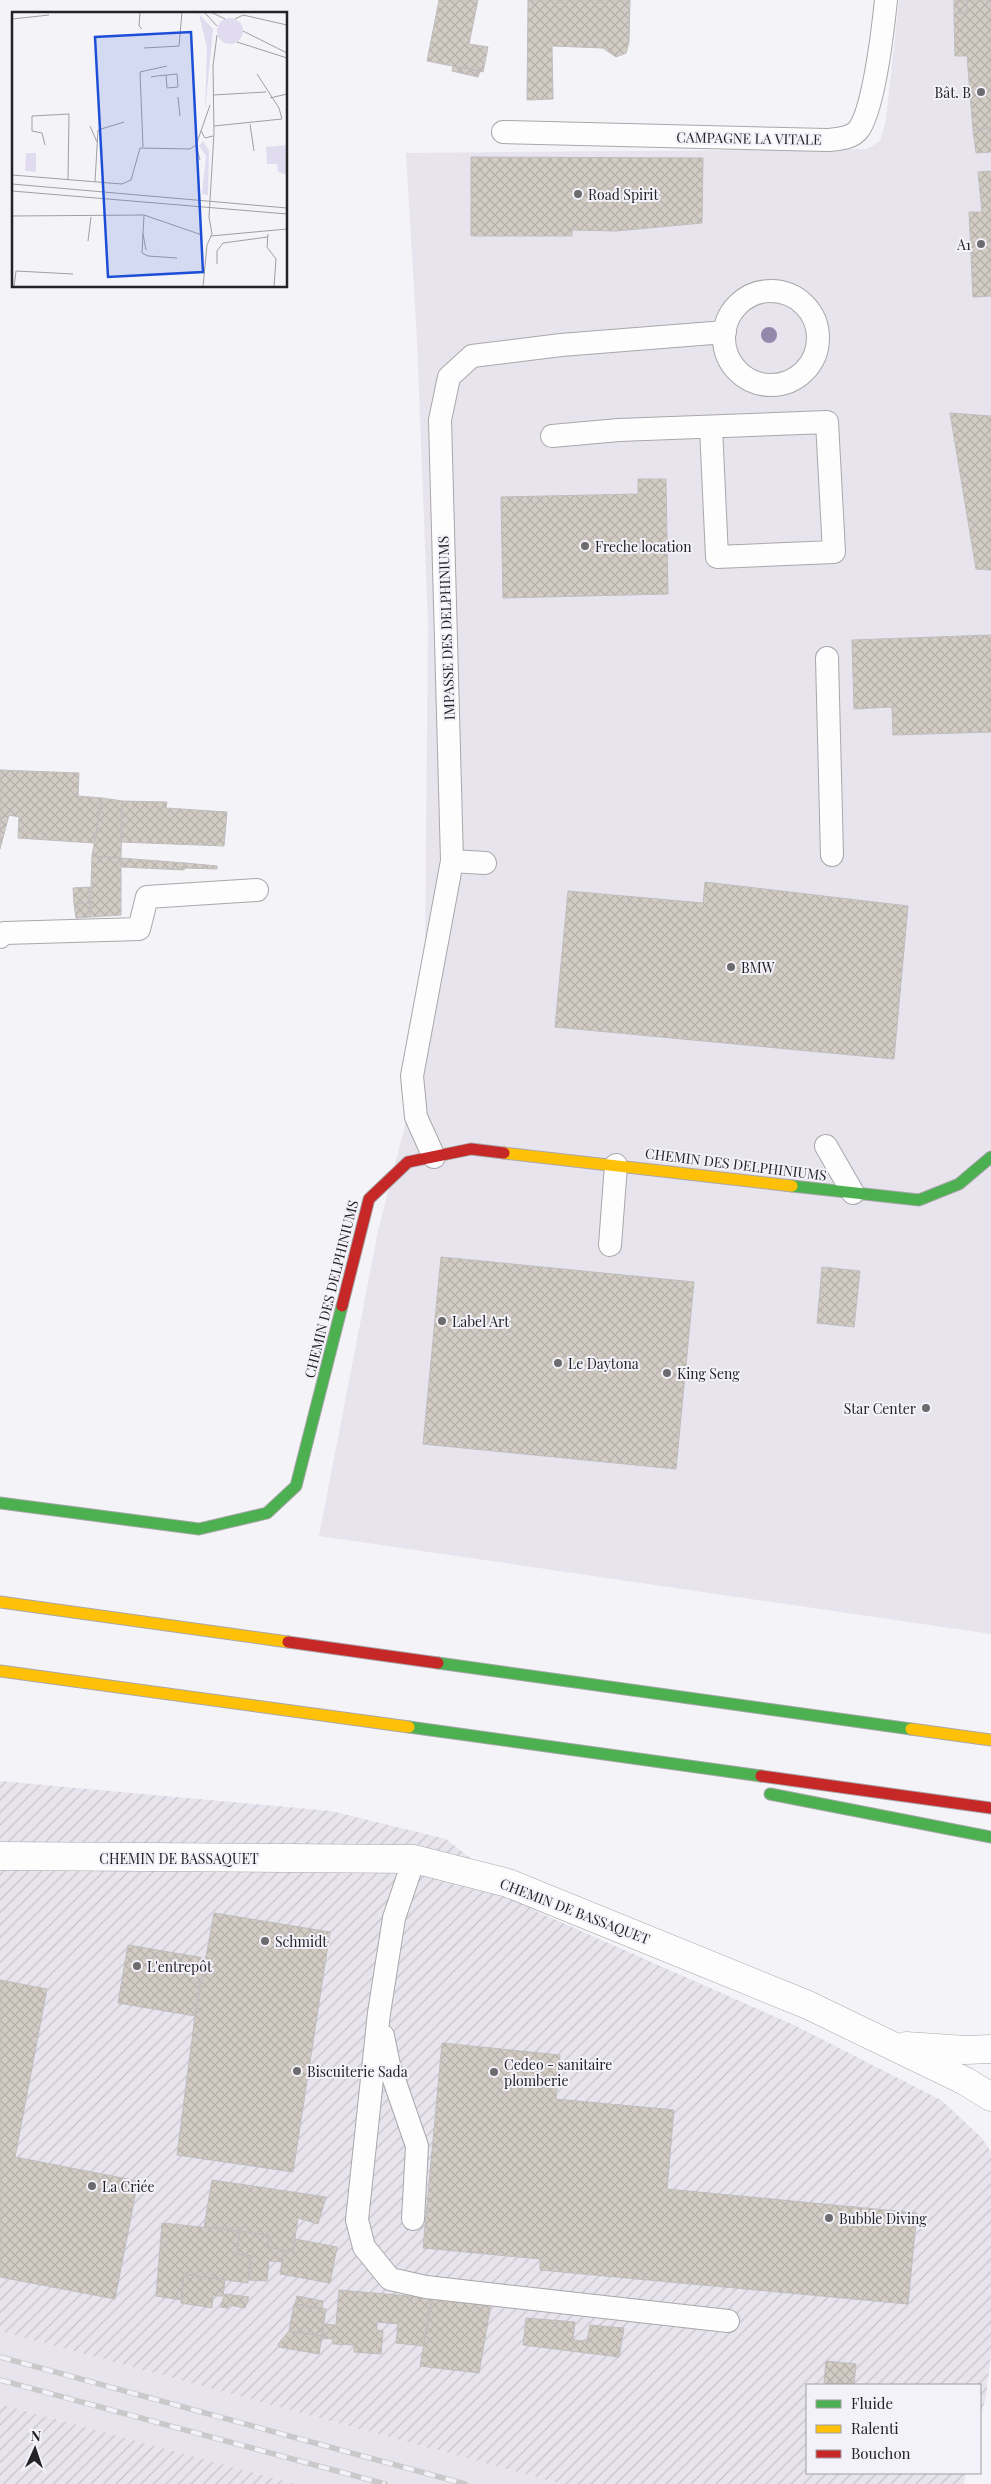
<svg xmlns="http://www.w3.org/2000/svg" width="991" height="2484" font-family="'Playfair Display',serif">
	<defs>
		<pattern id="industrial-furrows" width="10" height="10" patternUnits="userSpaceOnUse" patternTransform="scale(1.25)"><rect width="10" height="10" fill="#e7e4ee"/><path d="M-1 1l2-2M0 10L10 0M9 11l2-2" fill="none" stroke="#c6c3cc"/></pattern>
		<pattern id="building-cross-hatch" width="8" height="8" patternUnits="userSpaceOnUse" patternTransform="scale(1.25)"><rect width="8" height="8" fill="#d2ccc5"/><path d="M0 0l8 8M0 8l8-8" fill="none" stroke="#b4afa9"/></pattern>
	</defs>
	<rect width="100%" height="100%" fill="#f4f3f7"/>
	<path fill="#e7e4ee" d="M899 0H991V1634L319 1536 378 1231 424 1051 428 624 417 340 406 153 867 149 880 141 886 120Z
		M0 2331 561 2484H296L0 2404Z"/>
	<path fill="url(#industrial-furrows)" d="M0 1781 331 1811 446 1839 538 1912 794 2025 941 2100 981 2137 991 2152V2353L986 2396 980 2419V2385H807V2473H966L964 2484H561L0 2331Z
		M0 2404 296 2484H0Z"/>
	<path fill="url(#building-cross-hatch)" stroke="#bfbdbe" d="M439 0H478L469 44 488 47 483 72 427 61Z
		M528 0H630L629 42 626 53 616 57 603 48 552 46 553 99 527 100Z
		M954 0H967V12L954 14Z
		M967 0H991V128L973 130 967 56H955L954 14 967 12Z
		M453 66 480 71 478 77 452 71Z
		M991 128V152L976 153 973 130Z
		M471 157 703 158 702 223 616 231 572 230V236H471Z
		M991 171V296L973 297 969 212H982L978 172Z
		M950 413 991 416V570L976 569Z
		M638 479H666L668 594 503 598 501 497 638 494Z
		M991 635V732L893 735 892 707 854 709 852 640Z
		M0 770 79 773 78 796 102 798 94 843 18 838 19 817 9 815 0 849Z
		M102 798 122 801 121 858 92 856Z
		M122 801 167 802 166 808 227 812 224 846 121 842Z
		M92 856 121 858V915L90 917Z
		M121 858 185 863V868L184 870 122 867Z
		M185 863 217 866V869L185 868Z
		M705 882 908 906 894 1059 555 1027 568 891 703 903Z
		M90 887V903L74 904 73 888Z
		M90 903V917L76 918 74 904Z
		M441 1257 694 1282 676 1469 423 1444Z
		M822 1267 860 1271 854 1327 817 1323Z
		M214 1913 330 1932 293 2172 177 2155 195 2016Z
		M128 1945 204 1958 195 2016 118 2003Z
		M0 1980 47 1989 15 2157 138 2181 115 2299 0 2277Z
		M442 2043 560 2055 556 2099 674 2110 667 2189 917 2213 908 2304 540 2270V2259L423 2248Z
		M212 2180 326 2197 318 2224 298 2218 293 2252 268 2247 269 2235 204 2227Z
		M162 2223 240 2231 237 2254 251 2256 248 2283 184 2274 181 2300 156 2296Z
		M240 2231 269 2235 268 2247 284 2250 282 2262 269 2261 267 2281 249 2280 251 2256 237 2254Z
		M295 2239 337 2247 330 2283 280 2274 284 2250 293 2252Z
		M184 2274 225 2280 223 2296H213L212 2308 181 2303Z
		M339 2290 432 2298 423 2346 396 2343 398 2324 377 2322V2330L383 2331 381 2354 354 2352V2345L333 2344V2339L321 2338 324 2324 336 2325Z
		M225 2294 249 2297 245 2308 229 2305 228 2308 220 2307Z
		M297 2296 323 2301 322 2309 295 2304Z
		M432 2298 491 2304 479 2373 420 2366Z
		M294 2304 326 2309 322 2336 289 2331Z
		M526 2318 575 2322 573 2340 587 2341 590 2325 624 2328 619 2357 523 2345Z
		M289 2331 322 2336 319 2354 279 2347 278 2344Z
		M826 2361 856 2364 854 2385 824 2383Z"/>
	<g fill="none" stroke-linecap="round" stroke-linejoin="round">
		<g stroke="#a8a7aa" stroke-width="24">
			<path id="lane" d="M503 132 827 140C837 139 852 139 859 129 874 107 883 29 886 0
				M724 338a47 47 0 1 1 94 0a47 47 0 1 1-94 0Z
				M552 436 619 430 827 422 834 552 717 557 711 427
				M827 658 832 855
				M452 861 485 863
				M0 937 4 933 139 929 147 897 257 890
				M826 1146 853 1193
				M434 1157 416 1117 412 1076 452 861 440 420 449 377 472 356 561 345 725 332
				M610 1245 616 1165
				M414 1859 394 1918 379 2013 357 2220 364 2247 390 2279 426 2287 728 2321
				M383 2036 389 2065 417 2146 413 2219"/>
		</g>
		<g stroke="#a8a7aa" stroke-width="29">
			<path id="street" d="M0 1856 414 1859 508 1883 808 2005 965 2081 991 2097
				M906 2046 966 2050 991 2049"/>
		</g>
		<g stroke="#a8a7aa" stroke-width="13">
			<path id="fast" d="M792 1186 919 1200 959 1184 991 1157
				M0 1503 199 1529 267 1513 296 1486 342 1306
				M438 1663 911 1729
				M409 1727 761 1776
				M770 1794 991 1837"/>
		</g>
		<g stroke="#a8a7aa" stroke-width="13">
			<path id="slow" d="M504 1153 792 1186
				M0 1602 288 1642
				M0 1671 409 1727
				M911 1729 991 1740"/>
		</g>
		<g stroke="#a8a7aa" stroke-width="13">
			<path id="jam" d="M342 1306 369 1199 408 1162 471 1149 504 1153
				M288 1642 438 1663
				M761 1776 991 1808"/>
		</g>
		<use href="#lane" stroke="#fdfdfe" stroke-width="22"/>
		<use href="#street" stroke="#fdfdfe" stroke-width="28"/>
		<use href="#fast" stroke="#4caf50" stroke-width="11"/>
		<use href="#slow" stroke="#ffc107" stroke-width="11"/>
		<use href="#jam" stroke="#c62828" stroke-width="11"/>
		<g stroke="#cac9ca" stroke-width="5.5">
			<path id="rail" d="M0 2357 465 2484
				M0 2380 385 2484"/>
		</g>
		<use href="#rail" stroke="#f3f1f9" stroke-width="4" stroke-dasharray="11" stroke-linecap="butt"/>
	</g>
	<circle fill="#9488ab" cx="769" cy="335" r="8"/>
	<g fill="#6c6b6e" stroke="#f3f1f9" stroke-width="2">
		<circle cx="981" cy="92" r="5"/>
		<circle cx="578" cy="194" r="5"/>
		<circle cx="981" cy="244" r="5"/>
		<circle cx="585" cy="546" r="5"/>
		<circle cx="731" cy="967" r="5"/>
		<circle cx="442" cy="1321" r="5"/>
		<circle cx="558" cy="1363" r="5"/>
		<circle cx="667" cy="1373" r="5"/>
		<circle cx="926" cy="1408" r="5"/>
		<circle cx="265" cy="1941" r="5"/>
		<circle cx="137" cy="1966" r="5"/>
		<circle cx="297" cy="2071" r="5"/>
		<circle cx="494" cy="2072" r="5"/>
		<circle cx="92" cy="2186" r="5"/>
		<circle cx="829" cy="2218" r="5"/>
	</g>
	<g text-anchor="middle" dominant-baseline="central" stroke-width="4" stroke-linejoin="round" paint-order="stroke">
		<g font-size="14" fill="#232225" stroke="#f3f1f9" text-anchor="start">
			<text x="971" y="92" text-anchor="end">Bât. B</text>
			<text x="588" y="194">Road Spirit</text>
			<text x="971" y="244" text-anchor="end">A1</text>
			<text x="595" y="546">Freche location</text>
			<text x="741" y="967">BMW</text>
			<text x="452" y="1321">Label Art</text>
			<text x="568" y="1363">Le Daytona</text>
			<text x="677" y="1373">King Seng</text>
			<text x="916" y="1408" text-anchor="end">Star Center</text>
			<text x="275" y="1941">Schmidt</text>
			<text x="147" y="1966">L'entrepôt</text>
			<text x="504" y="2064">Cedeo - sanitaire<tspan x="504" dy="16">plomberie</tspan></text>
			<text x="307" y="2071">Biscuiterie Sada</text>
			<text x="102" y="2186">La Criée</text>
			<text x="839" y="2218">Bubble Diving</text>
		</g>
		<g font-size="14" fill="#232225" stroke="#f3f1f9">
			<text transform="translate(749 138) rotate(1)">CAMPAGNE LA VITALE</text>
			<text transform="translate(446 628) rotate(-92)">IMPASSE DES DELPHINIUMS</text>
			<text transform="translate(736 1164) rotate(7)">CHEMIN DES DELPHINIUMS</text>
			<text transform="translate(331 1289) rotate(-76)">CHEMIN DES DELPHINIUMS</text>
			<text x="179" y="1858">CHEMIN DE BASSAQUET</text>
			<text transform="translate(575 1911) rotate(21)">CHEMIN DE BASSAQUET</text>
		</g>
	</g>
	<g transform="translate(12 12)">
		<rect width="275" height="275" fill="#f4f3f7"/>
		<path d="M187 2 201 17 193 100 195 36ZM205 19a13 13 0 1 1 26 0a13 13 0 1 1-26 0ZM191 129 197 139 196 183 190 182 194 144 187 134ZM275 133V163L266 160 265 152H255L254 135Z" fill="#e0dbef"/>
		<path d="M14 141H24V160L13 159Z" fill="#e0dbef"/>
		<path fill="none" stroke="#a09fa3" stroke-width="1" d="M128 0 127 14 130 17M192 0 205 14M199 0 213 7M0 7 37 3M223 7 231 3 275 13M231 19 275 41M225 30 275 46M132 36 167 34 170 0M139 65 145 64 165 62 166 75 155 76 154 63M201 83 254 80M166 85 168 104M258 86 275 82M198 93 189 119 193 126 201 124M238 112 242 139M78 114 85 130M202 114 270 107 267 96 245 62M33 133 30 121 20 119V104L57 102 56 168M184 133 188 148M131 135 128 60 155 54M0 163 110 172 119 168 128 136 178 137 184 133 189 119M83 170 86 118 112 110M0 172 275 196M0 179 275 202M132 203 130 241 136 244 165 246M0 204 132 203 190 223M131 222 134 238M256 222 255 235 264 247 262 275M199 224 275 217M76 229 79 205M205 252V239L211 231 256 225M2 275 4 259 61 262M191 275 195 233 200 222 197 205 202 121 201 54 205 23"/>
		<path fill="#1d4ed8" fill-opacity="0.15" stroke="#1d4ed8" stroke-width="2.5" d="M179 20 191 260 96 265 83 25Z"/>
		<rect width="275" height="275" fill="none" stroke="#232225" stroke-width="2.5"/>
	</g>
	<rect x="806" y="2384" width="175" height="90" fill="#f3f1f9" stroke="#a09ea4"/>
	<rect x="816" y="2400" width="25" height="8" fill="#4caf50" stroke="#a09ea4"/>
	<text x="851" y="2409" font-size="15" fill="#232225">Fluide</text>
	<rect x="816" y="2425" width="25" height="8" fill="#ffc107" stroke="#a09ea4"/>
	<text x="851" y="2434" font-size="15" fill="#232225">Ralenti</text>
	<rect x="816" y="2450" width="25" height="8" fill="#c62828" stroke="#a09ea4"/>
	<text x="851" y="2459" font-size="15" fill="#232225">Bouchon</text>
	<g transform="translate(35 2449) rotate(3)" stroke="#f3f1f9" stroke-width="4" paint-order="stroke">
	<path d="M0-4L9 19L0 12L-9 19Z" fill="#232225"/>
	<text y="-8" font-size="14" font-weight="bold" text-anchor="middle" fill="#232225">N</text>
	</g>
</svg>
